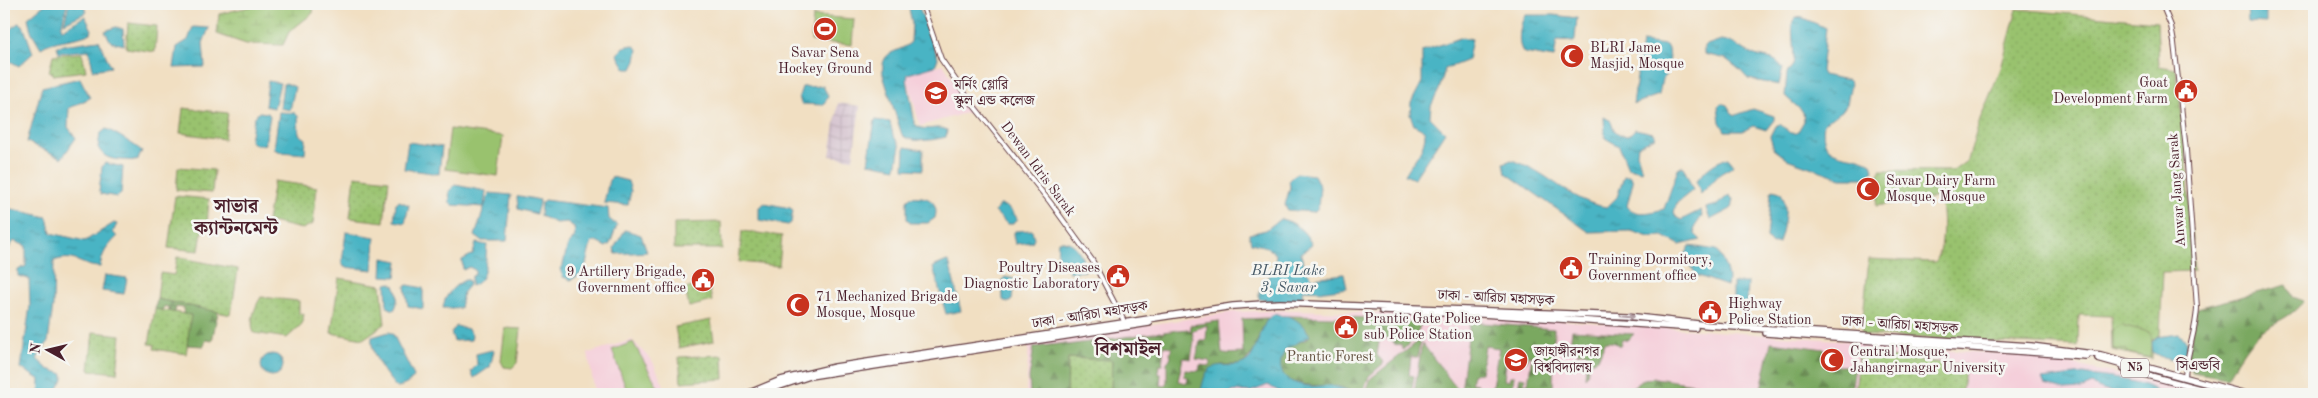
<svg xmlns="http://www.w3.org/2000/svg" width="2318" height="398" font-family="'Old Standard TT','Noto Serif Bengali',serif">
	<defs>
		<pattern id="industrial-grid" width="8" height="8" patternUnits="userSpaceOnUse" patternTransform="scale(1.25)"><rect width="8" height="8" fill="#d1bdcb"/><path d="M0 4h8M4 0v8" fill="none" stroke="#b5a2ae"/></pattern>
		<pattern id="grass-dots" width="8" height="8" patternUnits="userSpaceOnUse" patternTransform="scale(1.25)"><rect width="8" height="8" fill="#99c26e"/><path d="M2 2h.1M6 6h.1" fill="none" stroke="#85a65f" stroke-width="1.8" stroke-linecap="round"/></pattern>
		<pattern id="forest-firs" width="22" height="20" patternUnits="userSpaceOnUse" patternTransform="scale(1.25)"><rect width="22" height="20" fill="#7aa861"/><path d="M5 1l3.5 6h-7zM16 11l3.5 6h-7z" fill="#668850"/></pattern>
		<pattern id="wetland-marsh" width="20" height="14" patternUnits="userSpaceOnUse" patternTransform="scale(1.25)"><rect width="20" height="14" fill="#99c26e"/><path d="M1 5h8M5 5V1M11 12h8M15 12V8" fill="none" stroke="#85a65f"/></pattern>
		<pattern id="water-ripples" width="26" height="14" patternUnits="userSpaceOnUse" patternTransform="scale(1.25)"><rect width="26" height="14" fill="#48b4c4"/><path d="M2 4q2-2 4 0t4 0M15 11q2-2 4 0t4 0" fill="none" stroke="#3e929f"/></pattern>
	</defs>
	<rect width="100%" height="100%" fill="#f6f6f2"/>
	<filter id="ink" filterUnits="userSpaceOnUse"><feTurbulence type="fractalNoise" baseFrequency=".02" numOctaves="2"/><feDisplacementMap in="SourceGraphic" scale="10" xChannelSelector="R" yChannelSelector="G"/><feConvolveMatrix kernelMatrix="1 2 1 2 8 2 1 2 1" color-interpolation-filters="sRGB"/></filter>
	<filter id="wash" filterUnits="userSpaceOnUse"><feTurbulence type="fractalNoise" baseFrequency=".0096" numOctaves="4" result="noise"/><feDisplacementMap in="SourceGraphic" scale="20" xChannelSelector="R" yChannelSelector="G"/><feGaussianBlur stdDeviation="1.12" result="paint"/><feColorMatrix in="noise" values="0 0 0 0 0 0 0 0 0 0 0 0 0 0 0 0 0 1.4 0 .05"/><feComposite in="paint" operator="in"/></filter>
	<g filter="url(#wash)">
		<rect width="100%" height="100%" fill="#f1dfc2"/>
		<path fill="#f5cfda" d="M943 64 973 111 920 126 906 74Z
			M1295 310 1542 319 1839 340 1908 349 1998 353 2033 356 2208 394H1026L1029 343 1232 312Z
			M632 340 653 362 668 394H595L588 353Z"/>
		<path fill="url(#industrial-grid)" d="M838 103 860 106 853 159 830 156Z"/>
		<path fill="url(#grass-dots)" stroke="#72704c" d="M2017 9 2157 22 2159 66 2176 69 2186 150 2194 271 2163 272 2160 335 2153 339 2152 359 2112 350 2111 316 2079 315 2078 346 1861 335 1869 259 1935 262C1945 251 1944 210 1939 197L1876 206 1880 170 1953 171 1968 160 1980 119 2001 68Z
			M128 23 157 26 155 52 126 48Z
			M82 53 86 71 53 75 52 72H49L53 55Z
			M183 108 228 113 224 139 180 133Z
			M178 167 214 170 212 193 176 190Z
			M355 176 389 180 384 222 350 218Z
			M274 181 317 187 313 224 302 229 267 221Z
			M175 196 209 199 207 225 203 226 199 251 168 248Z
			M721 222 722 249H674V223Z
			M742 231 782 236 779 266 739 262Z
			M177 257 238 269 231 315 157 299 160 273 174 275Z
			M339 278 381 285 385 324 363 339 331 333Z
			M702 284 703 288 709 286 712 301 689 307 685 289Z
			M261 297 299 301V314H304L302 324 287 338 254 333C249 322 255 306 261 297Z
			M155 309 192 315 186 354 154 349 155 345 149 344Z
			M711 320 714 341 679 348 675 327Z
			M93 332 121 335 117 373 89 370Z
			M1859 354 1966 365 1961 394H1855Z
			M723 355 724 379 681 382 679 357Z
			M1068 358 1112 360 1111 394H1067Z"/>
		<path fill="url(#forest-firs)" stroke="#626446" fill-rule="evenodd" d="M2287 285 2293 297 2304 301C2289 318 2283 318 2266 328 2249 339 2237 362 2227 378L2192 372 2187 359 2197 308Z
			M157 299 218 312 212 341 206 340 204 346 187 345 191 315 183 314 184 308 176 307 175 312 169 311V308L165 306 162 310 155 309Z
			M1288 316 1382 318 1421 323 1416 336 1403 350 1400 344 1396 346 1392 340 1380 336 1377 355 1384 363 1369 376 1362 394C1353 394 1348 389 1340 387 1322 384 1277 391 1280 362 1282 347 1296 343 1308 339L1306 328Z
			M1268 318 1259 335 1257 348 1242 365H1221L1206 374 1200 394H1111L1112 360 1068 358 1067 394H1030L1029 378 1034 347 1066 343 1067 345 1161 332 1162 335 1163 332 1188 329 1190 332 1191 325 1219 321 1222 354 1243 353 1242 319ZM1207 325 1206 341H1200L1196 359 1210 361V366L1200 365 1199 371 1185 370 1184 376 1188 377 1187 383 1178 381 1183 358 1191 359 1194 341 1192 331ZM1164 346 1172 347 1170 352 1171 358 1167 362V382L1164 386 1160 385 1161 374 1158 373 1159 365H1162Z
			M1470 322 1554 329 1553 390 1521 391 1520 394H1488L1491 391 1499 348 1485 346 1481 373 1473 374 1471 383 1477 384 1474 393 1481 394H1463L1461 391ZM1517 347 1524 348 1523 360 1527 361 1528 356H1532L1528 384H1524L1525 378 1520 377 1518 387 1513 386 1514 376H1510L1509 381 1504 380 1507 353 1512 354V358H1515Z
			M1572 330 1634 334 1629 339 1622 340 1620 346 1613 342H1605L1598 359 1589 363 1587 376 1585 378 1587 353 1580 352 1578 355V346L1570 345Z
			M1420 340 1418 357H1411L1409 375 1414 376 1411 394H1365L1371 378Z
			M1771 342 1824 349 1825 366H1855L1851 394H1781L1761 390Z
			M1422 343 1461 394H1429V392L1418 391 1417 394H1414Z
			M1655 378 1759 394H1653L1651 389 1645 387 1640 394H1622L1644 379Z"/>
		<path fill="url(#wetland-marsh)" stroke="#72704c" d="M261 4H314L313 13 289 32 283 45 246 44 217 34 219 14Z"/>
		<path fill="#99c26e" stroke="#72704c" d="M813 16 854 19 852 45 811 41Z
			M450 129 503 136 498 176 445 169Z
			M2121 325 2149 332 2152 338 2150 358 2128 353 2127 350 2113 349V330Z
			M505 328 521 329 517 363 512 368 504 367 501 361Z
			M633 342 662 394H628L612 350Z"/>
		<path fill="url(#water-ripples)" stroke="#496a78" d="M45 4H67L61 28 63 29 85 16 92 30 91 33C75 41 53 39 41 48L31 31 28 18Z
			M69 4H83L87 12 64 23Z
			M908 4H918L938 58 935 66 908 74 907 79 915 124C926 134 936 124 947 130L946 137C934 140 912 144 902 135L883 75C880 48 897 55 911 42L912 23Z
			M2247 4H2266V23L2248 22Z
			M1525 15H1553L1577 18 1575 39 1574 41 1557 40 1554 58 1524 53C1516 45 1520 24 1525 15Z
			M1795 17 1803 18 1826 28 1821 71 1823 75 1848 80 1851 83 1847 104 1842 111 1824 123C1818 163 1850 150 1871 163L1873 170 1869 178H1841L1787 159 1774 149 1770 136 1775 126 1780 124 1790 133H1797L1804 121 1803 112 1785 96 1787 73 1793 65 1794 59 1792 25Z
			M18 23 23 25 33 53 19 66 4 58V36Z
			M116 27 123 29 124 45 111 42 105 31Z
			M193 27 209 28 203 43 205 67 174 68 177 47 188 40Z
			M1463 37 1472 39 1468 60 1445 69 1439 90 1431 106 1430 117 1445 132 1414 179 1405 175 1406 173C1414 159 1426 148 1425 131L1414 125 1410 115 1411 103 1422 82V51Z
			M99 40 111 67 93 70 89 50 59 53 57 46Z
			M1721 40C1735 42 1742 50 1755 55 1767 59 1774 56 1783 68L1779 85 1748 79 1740 70 1726 59 1704 54V46Z
			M1642 42 1666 45 1668 49 1670 71 1662 79 1659 95 1633 104Z
			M633 45 638 49 636 61 632 69H626L617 54 624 47Z
			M80 78 90 98 69 108 68 127 76 138 62 158 27 142 42 87Z
			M268 81 280 83 274 108 265 106Z
			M286 83 295 87 290 110 280 108 283 84Z
			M823 86 828 96 824 105 801 104 799 96 802 87Z
			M1721 103 1727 105 1732 113 1736 115 1753 109 1774 116V120L1766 130 1753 126 1743 131H1725L1720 122 1718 106Z
			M259 112 268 113 270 116 265 144C259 146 253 145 250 140L254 118Z
			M279 112 295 113 298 116 299 134 306 139 305 154 281 152 274 149Z
			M1604 117 1611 121C1613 131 1617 135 1628 136L1635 129 1653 133 1655 137 1638 146 1637 153 1642 171 1628 168 1619 146 1605 138Z
			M875 120 890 122 893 135 900 146 896 168 868 163Z
			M106 129C111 130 138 147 142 151L137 161C122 159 105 163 98 147L100 134Z
			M408 142 442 147 439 174 404 169Z
			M905 147 923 150V170L904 169Z
			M1728 158 1733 164 1732 167 1720 174 1701 194 1696 181C1706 169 1713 163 1728 158Z
			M1511 160C1546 169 1571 203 1607 207L1617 197 1624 176H1631L1633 182 1627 206C1636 217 1651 212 1664 209L1678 169 1683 166 1693 190 1677 203 1674 212 1676 217 1681 220 1701 210 1702 216 1694 228 1695 234 1701 240 1680 245 1663 236 1649 237 1631 231 1589 232 1506 173 1504 163Z
			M105 163 123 167 121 194 117 197 101 194 99 191 102 167Z
			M1296 173 1314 175 1320 187 1318 208 1314 212 1287 210 1285 205 1290 187 1289 180Z
			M612 177 628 181 631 191 628 205 604 203 609 180Z
			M455 185 486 191 484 207 452 205 450 203 449 191Z
			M1773 190 1780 192C1790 204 1783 229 1779 243L1772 244 1767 238 1771 193Z
			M489 193 511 195 507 241H482L475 236Z
			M1729 195 1733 199 1731 209 1710 220 1706 208 1717 205Z
			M520 196 540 200 536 214 518 209 517 197Z
			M910 197C925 195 940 200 935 218L928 223H910L907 219V200Z
			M544 200 608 208 609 219 617 225 610 244 606 247 594 241 591 244 584 272 571 280 563 277 560 269 563 265 567 247 575 236 574 227 567 222 556 223 540 216 541 203Z
			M399 201 409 205 405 223 394 221 396 203Z
			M765 203 790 208 793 210 791 223 788 225 759 220V207Z
			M999 205C1006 204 1015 213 1017 219L1013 224H1007L995 212Z
			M7 208 47 217 51 233 85 241 114 223 117 224 113 232 117 237C107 247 102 253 100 267 80 267 76 253 54 261L53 306 48 342 37 359 48 369 63 374V379L55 394H39L40 380 21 368 30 306 29 279 18 276V270L26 266V246L14 241 8 249H4V220Z
			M1280 219C1295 221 1306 232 1312 245L1301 253 1304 269 1313 278 1344 274 1347 288 1325 291 1304 290 1302 291 1303 297C1290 303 1273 302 1259 299 1257 287 1268 280 1273 270 1275 265 1275 260 1276 254L1267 247 1251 243 1249 234 1266 230Z
			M625 230 641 235 647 252 616 254 614 248Z
			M1032 230 1034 238 1032 242 1015 244 1013 235 1015 231Z
			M346 232 375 237 373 270 344 267 342 262Z
			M1058 241C1076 239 1083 255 1085 271L1069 272 1066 260 1057 258Z
			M476 243 487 245C485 260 488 281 471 286V277L475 274V270L469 267 463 270 462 260 473 254Z
			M1690 246 1717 250C1722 259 1731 276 1727 286L1696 275 1685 255Z
			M383 258 398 261 396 277 382 276Z
			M947 261 949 262 961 311 946 314 933 267Z
			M105 275 127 278 124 294 102 291Z
			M1005 277 1014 279 1012 300 1008 303 1003 300 1002 280Z
			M465 280H468L469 285 463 292 460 308H443C444 296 454 285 465 280Z
			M391 283C399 287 399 303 394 310L387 307 386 284Z
			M1733 283H1748L1747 303 1733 302Z
			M408 285 423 288V309L408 306 405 286Z
			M1275 314C1280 317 1283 315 1288 316 1296 318 1307 328 1310 336L1286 349C1272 372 1287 384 1310 386 1318 387 1326 384 1334 386 1341 387 1348 391 1355 394H1283L1268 385 1250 392 1235 391 1227 394H1200C1202 388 1203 378 1207 372 1218 358 1235 373 1249 359 1259 349 1261 317 1275 314Z
			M456 326 468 329 472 335 471 340 454 341 451 333Z
			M389 332 393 334 414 376C412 382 403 387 396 387 385 374 370 355 372 337Z
			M2179 334 2186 340C2188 350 2185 354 2178 361L2163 358 2152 352 2151 344 2156 337Z
			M492 350 494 351 490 367 474 378 471 371 477 365 476 354Z
			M261 365a11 11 0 1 1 22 0a11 11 0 1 1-22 0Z
			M2084 374C2103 378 2147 379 2159 394 2142 394 2104 396 2092 384L2081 389 2065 390 2045 385 2042 379Z"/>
	</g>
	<g filter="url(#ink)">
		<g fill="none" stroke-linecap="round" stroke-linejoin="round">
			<g stroke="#633c42" stroke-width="6">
				<path id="secondary" d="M922 4 941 59 970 101 1050 202 1092 260 1125 323
					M2162 4 2171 26 2174 43 2186 150 2197 308C2196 331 2187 352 2185 376"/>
			</g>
			<g stroke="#633c42" stroke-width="8">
				<path id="highway" d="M1382 311 1482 314 1695 328
					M1766 333 2086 356
					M2098 358 2130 367
					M2124 369 2219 394
					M765 391 810 376 1149 323
					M747 394 781 380 835 367 1233 306 1280 303 1627 316 1707 325 2031 346 2101 355 2246 394"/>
			</g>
			<use href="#secondary" stroke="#fff" stroke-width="4"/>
			<use href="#highway" stroke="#fff" stroke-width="5.5"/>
		</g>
		<defs><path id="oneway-shaft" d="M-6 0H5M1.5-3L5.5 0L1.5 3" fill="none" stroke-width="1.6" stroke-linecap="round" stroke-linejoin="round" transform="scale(1.25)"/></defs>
		<use stroke="#ae9aa0" href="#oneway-shaft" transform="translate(1627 316) rotate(5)"/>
	</g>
	<defs>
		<g id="stadium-disc" transform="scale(1.25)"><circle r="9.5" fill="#c8321e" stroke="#f6f6f2"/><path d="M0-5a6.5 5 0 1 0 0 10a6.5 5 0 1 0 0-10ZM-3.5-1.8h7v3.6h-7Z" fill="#fff"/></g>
		<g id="mosque-disc" transform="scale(1.25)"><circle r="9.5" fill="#c8321e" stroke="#f6f6f2"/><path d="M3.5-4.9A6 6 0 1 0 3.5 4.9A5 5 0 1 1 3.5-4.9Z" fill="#fff"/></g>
		<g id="civic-disc" transform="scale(1.25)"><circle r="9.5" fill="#c8321e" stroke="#f6f6f2"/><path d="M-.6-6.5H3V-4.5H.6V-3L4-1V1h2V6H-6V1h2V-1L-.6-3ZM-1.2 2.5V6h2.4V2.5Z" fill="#fff"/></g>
		<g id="university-disc" transform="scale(1.25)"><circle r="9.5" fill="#c8321e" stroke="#f6f6f2"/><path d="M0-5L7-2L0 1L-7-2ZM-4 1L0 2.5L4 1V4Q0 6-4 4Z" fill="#fff"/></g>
	</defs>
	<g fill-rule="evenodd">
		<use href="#stadium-disc" x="825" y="29"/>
		<use href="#mosque-disc" x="1572" y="56"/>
		<use href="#civic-disc" x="2186" y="91"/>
		<use href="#university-disc" x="936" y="93"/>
		<use href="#mosque-disc" x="1868" y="189"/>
		<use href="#civic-disc" x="1571" y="268"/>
		<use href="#civic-disc" x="1118" y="276"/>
		<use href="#civic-disc" x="703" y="280"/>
		<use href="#mosque-disc" x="798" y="305"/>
		<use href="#civic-disc" x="1710" y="312"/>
		<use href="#civic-disc" x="1346" y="327"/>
		<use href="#university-disc" x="1516" y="360"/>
		<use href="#mosque-disc" x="1832" y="360"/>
	</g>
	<g text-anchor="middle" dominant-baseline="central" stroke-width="5" stroke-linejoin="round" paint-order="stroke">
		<rect fill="#f6f6f2" stroke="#7e6067" stroke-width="1" x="2121" y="358.5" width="28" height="19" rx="4"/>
		<g font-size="12" font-weight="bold" fill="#4a1f2b">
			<text x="2135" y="368">N5</text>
		</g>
		<g font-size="14" fill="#4a1f2b" stroke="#f6f6f2" text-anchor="start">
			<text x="1590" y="48">BLRI Jame<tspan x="1590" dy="16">Masjid, Mosque</tspan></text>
			<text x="825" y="53" text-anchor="middle">Savar Sena<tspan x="825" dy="16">Hockey Ground</tspan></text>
			<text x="2168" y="83" text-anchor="end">Goat<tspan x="2168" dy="16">Development Farm</tspan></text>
			<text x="954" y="85">মর্নিং গ্লোরি<tspan x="954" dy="16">স্কুল এন্ড কলেজ</tspan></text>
			<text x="1886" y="181">Savar Dairy Farm<tspan x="1886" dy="16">Mosque, Mosque</tspan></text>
			<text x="1588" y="260">Training Dormitory,<tspan x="1588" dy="16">Government office</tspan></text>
			<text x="1100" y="268" text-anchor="end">Poultry Diseases<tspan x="1100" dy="16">Diagnostic Laboratory</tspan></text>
			<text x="686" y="272" text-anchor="end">9 Artillery Brigade,<tspan x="686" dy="16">Government office</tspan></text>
			<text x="816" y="297">71 Mechanized Brigade<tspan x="816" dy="16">Mosque, Mosque</tspan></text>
			<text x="1728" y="304">Highway<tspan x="1728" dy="16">Police Station</tspan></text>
			<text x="1364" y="319">Prantic Gate Police<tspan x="1364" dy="16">sub Police Station</tspan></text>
			<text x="1534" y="352">জাহাঙ্গীরনগর<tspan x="1534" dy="16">বিশ্ববিদ্যালয়</tspan></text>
			<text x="1850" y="352">Central Mosque,<tspan x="1850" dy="16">Jahangirnagar University</tspan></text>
		</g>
		<g font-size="14" fill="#4a1f2b" stroke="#f6f6f2">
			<text transform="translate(1038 169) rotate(53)">Dewan Idris Sarak</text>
			<text transform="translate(2177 190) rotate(-94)">Anwar Jang Sarak</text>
			<text transform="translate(1496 298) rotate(3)">ঢাকা - আরিচা মহাসড়ক</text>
			<text transform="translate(1090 315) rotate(-9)">ঢাকা - আরিচা মহাসড়ক</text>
			<text transform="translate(1900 325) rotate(4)">ঢাকা - আরিচা মহাসড়ক</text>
		</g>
		<g font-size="14" fill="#62503f" stroke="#f6f6f2">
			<text x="1330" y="357">Prantic Forest</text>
		</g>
		<g font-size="15" font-style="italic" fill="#495b68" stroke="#f6f6f2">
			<text x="1288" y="271">BLRI Lake<tspan x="1288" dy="17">3, Savar</tspan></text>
		</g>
		<g font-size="15" fill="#4a1f2b" stroke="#f6f6f2">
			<text x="2198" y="366">সিএন্ডবি</text>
		</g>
		<g font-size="19" font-weight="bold" fill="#4a1f2b" stroke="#f6f6f2">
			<text x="236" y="207">সাভার<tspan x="236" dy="22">ক্যান্টনমেন্ট</tspan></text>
			<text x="1128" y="350">বিশমাইল</text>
		</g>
	</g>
	<rect width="2318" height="398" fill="none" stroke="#f6f6f2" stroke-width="20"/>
	<g transform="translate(48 350) rotate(278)" stroke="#f6f6f2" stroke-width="4" paint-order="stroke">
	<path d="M0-4L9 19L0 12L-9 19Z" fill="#4a1f2b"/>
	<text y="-8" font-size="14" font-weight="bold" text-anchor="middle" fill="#4a1f2b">N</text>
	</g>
</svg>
